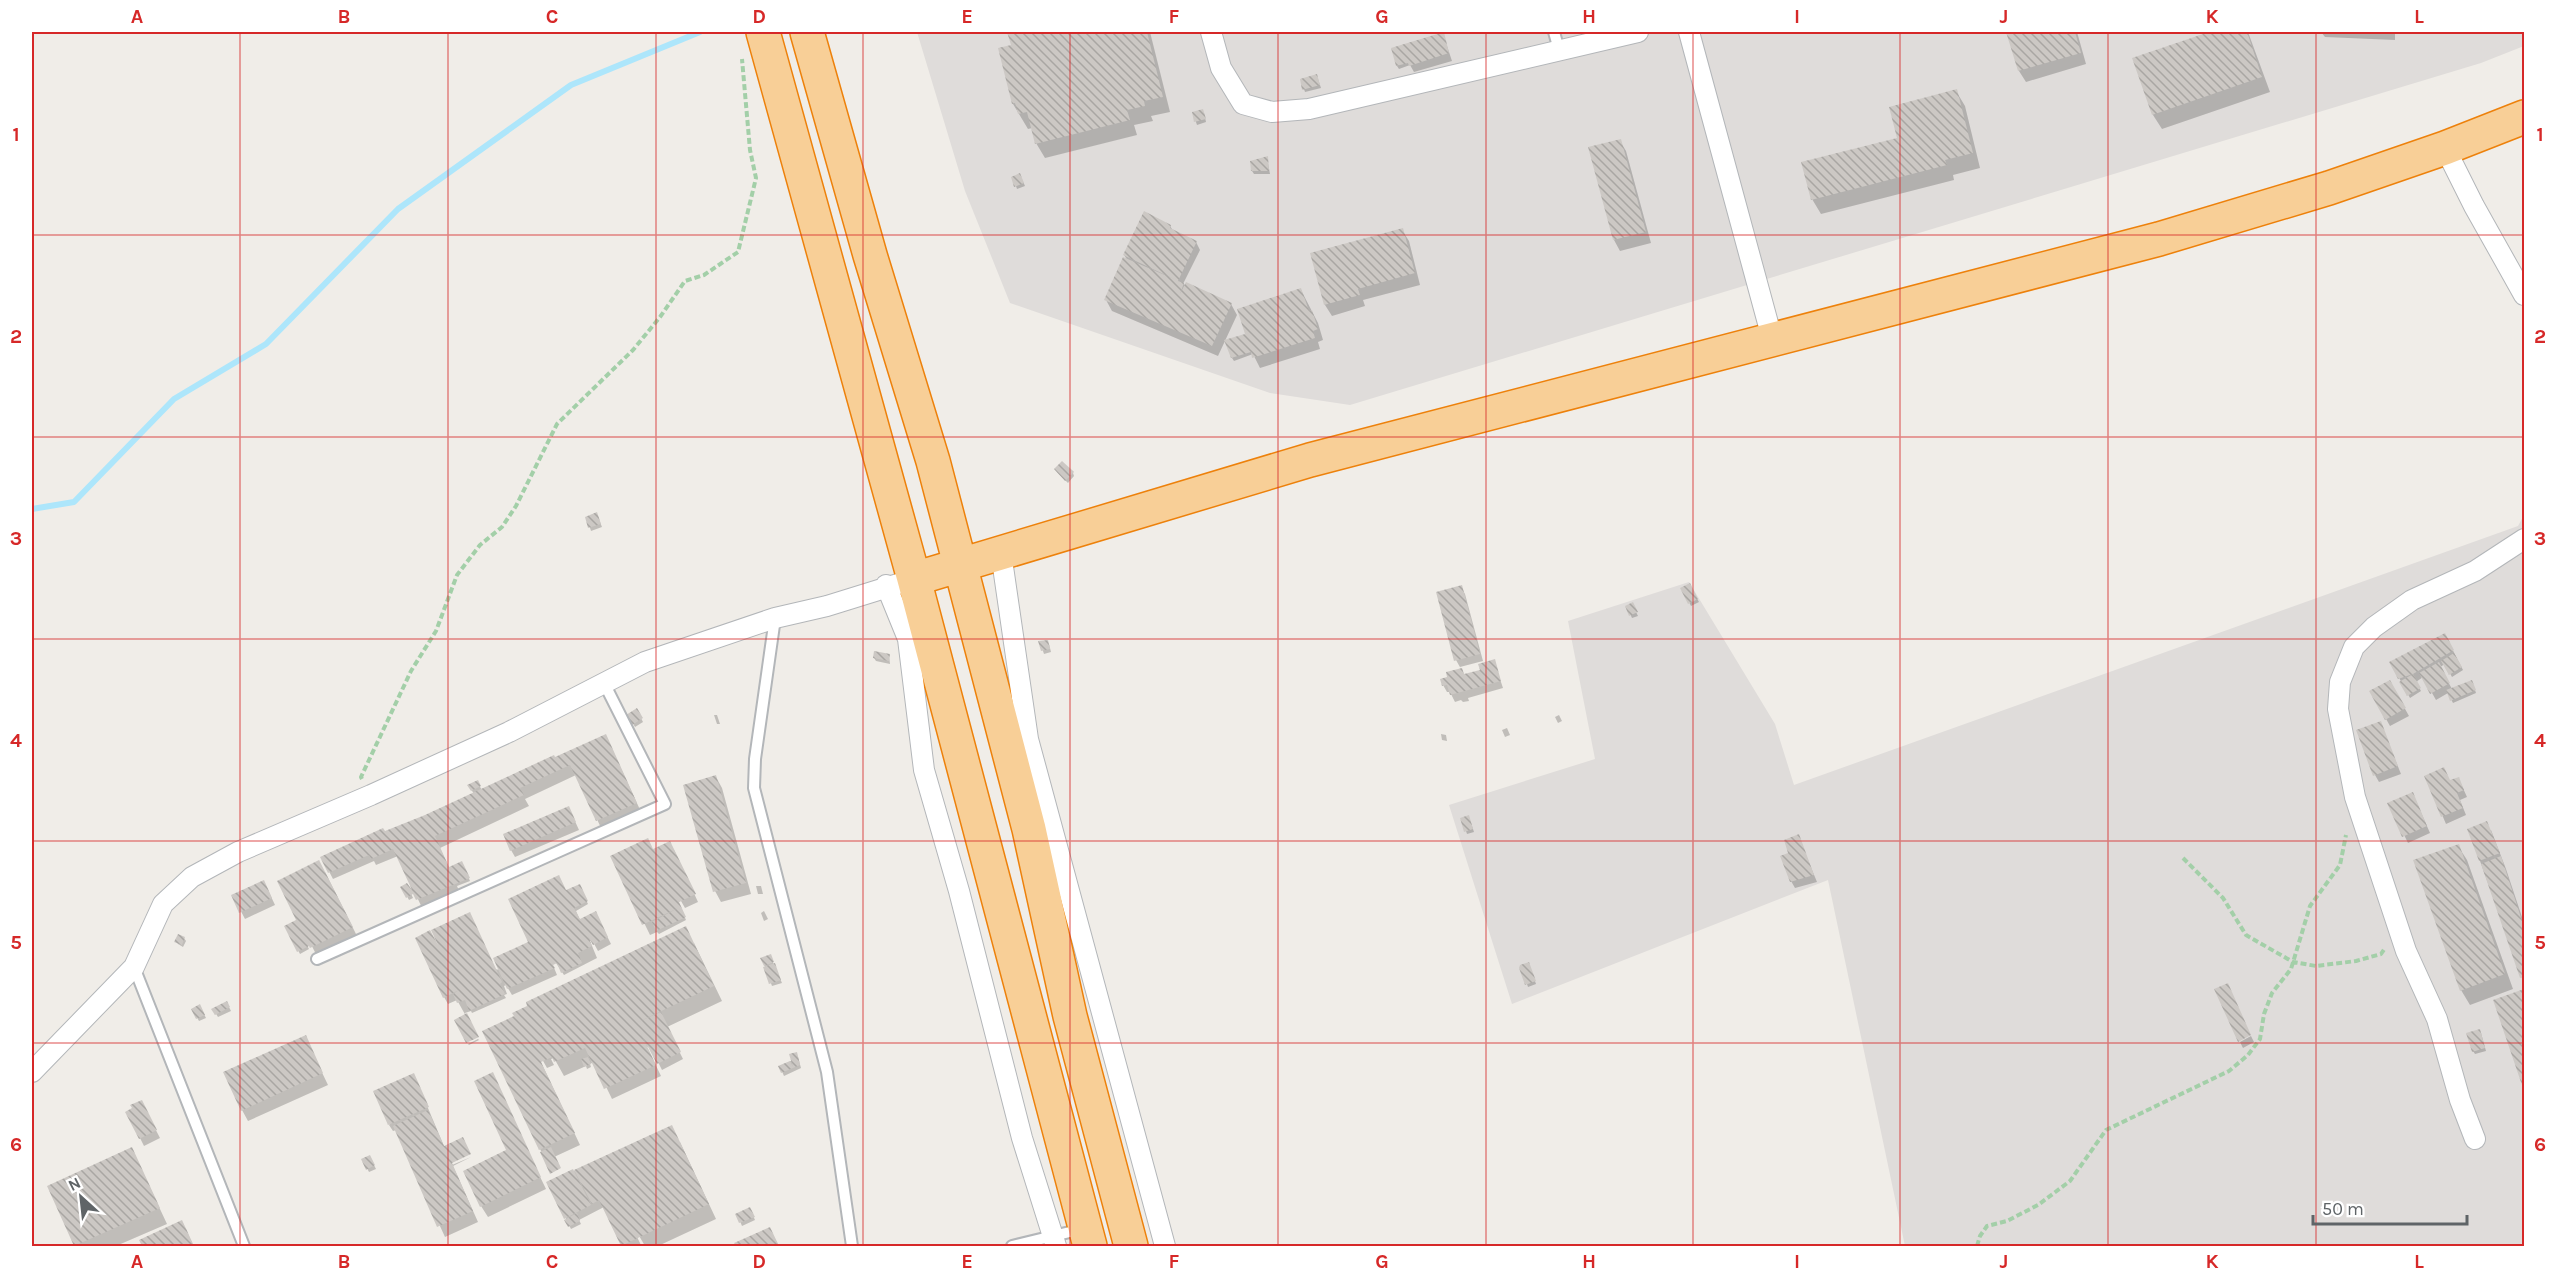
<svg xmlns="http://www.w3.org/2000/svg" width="2556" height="1278" font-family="Karla,sans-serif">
	<defs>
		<pattern id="building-back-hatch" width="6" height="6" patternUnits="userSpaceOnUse" patternTransform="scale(1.5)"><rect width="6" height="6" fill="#ccc8c4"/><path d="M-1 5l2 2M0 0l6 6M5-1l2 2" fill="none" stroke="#a9a6a3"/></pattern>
	</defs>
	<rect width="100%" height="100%" fill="#f0ede8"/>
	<path fill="#dfdcda" d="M917 32H2524V46L2481 63 1350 405 1270 393 1010 303 965 191Z
		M2524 515V1246H1905L1828 880 1512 1004 1449 805 1595 759 1568 621 1689 582 1775 724 1794 785 2518 526Z"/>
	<path fill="#0003" d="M1009 32H1150L1170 112 1151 116 1153 121 1134 125 1137 135 1045 158 1036 143 1032 128 1028 129 1013 104 1000 49 1013 46Z
		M2008 32H2077L2086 64 2026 82 2019 71Z
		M2214 32H2248L2270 92 2162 129 2153 115 2134 59Z
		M2321 32H2395V40L2325 37Z
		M1443 34 1452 61 1414 72 1410 65 1399 69 1397 66Z
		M1317 76 1321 88 1305 92 1304 89Z
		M1956 91 1965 106 1980 168 1953 175 1954 180 1821 214 1812 199 1899 139Z
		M1193 113H1204L1206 122 1197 125Z
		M1620 141 1626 151 1651 243 1620 251 1614 240 1590 148Z
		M1267 158 1270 174H1254L1252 171Z
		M1021 177 1025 186 1017 189 1016 186Z
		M1170 226 1174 232 1196 242 1200 250 1183 284 1231 304 1237 315 1218 356 1112 311 1106 300 1128 261 1124 255Z
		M1402 230 1409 241 1420 285 1363 300 1365 306 1332 316 1325 305 1312 254Z
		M1301 290 1318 323 1323 340 1318 342 1320 349 1260 368 1253 354 1234 361 1232 358 1244 336Z
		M1057 472 1073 473 1074 476 1068 483Z
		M598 517 602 527 591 531 587 518Z
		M1689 585 1699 602 1691 606 1682 588Z
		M1461 587 1465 594 1483 661 1460 667 1465 676 1482 671 1494 661 1503 688 1468 698 1469 701 1463 702 1461 700 1455 702 1450 692H1447L1443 685 1448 678 1461 669 1456 660Z
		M1632 604 1638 616 1632 618 1627 607Z
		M2445 635 2463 670 2452 677 2445 664 2440 667 2452 689 2473 684 2476 693 2453 703 2448 693 2436 700 2423 677 2416 682 2421 691 2410 698 2391 663Z
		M1040 642 1049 644 1051 652 1044 654Z
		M889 655 890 664 876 661 874 658Z
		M2390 682 2409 716 2390 726 2371 692Z
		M637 710 643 722 635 727 628 715Z
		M714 715H717L720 724H717Z
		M1559 715 1562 721 1558 723 1555 717Z
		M2380 722 2401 774 2379 782 2375 775Z
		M1507 728 1510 735 1505 737 1502 730Z
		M1441 734 1446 735 1447 741 1442 740Z
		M611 747 642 814 603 832 576 775 525 799 529 806 440 848 449 868 462 863 470 881 457 886 460 893 423 910 398 856 376 865 374 861 333 879 322 858 389 842 474 794 469 786 477 782 482 790Z
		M716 777 722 788 751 894 721 902 715 891Z
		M2426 777 2462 786 2467 797 2460 800 2466 815 2446 824Z
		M2416 801 2430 833 2408 843 2389 804Z
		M569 808 579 830 515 857 511 850Z
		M1470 820 1474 832 1467 834 1466 831Z
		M2469 830H2491L2506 869 2524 923V984Z
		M1798 836 1817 882 1795 888 1791 881 1790 854Z
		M2458 846 2467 860 2513 989 2470 1005 2461 990Z
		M654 850H674L698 902 685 908 681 901 678 902 686 920 659 934 657 932 650 935 612 857Z
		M325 872 358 938 318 958 279 882Z
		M407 885 413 898 409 900 402 887Z
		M579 886 588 904 576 911 580 920H599L611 944 598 951 592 940 590 941 597 958 564 975 552 957 550 958 557 975 512 995 506 985 504 986 507 994 504 995 506 998 472 1013 471 1011 465 1013 477 1036 457 1000 448 1004 444 997 443 959 500 970 530 943 567 892Z
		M756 886H761L763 894H758Z
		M267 888 275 905 245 919 233 896Z
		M764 911 768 919 764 921 761 913Z
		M295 922 309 949 300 954 286 927Z
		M184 938 186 941 183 947 178 944 176 941Z
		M694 943 722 1001 667 1027 683 1059 662 1070 650 1046 647 1047 661 1076 612 1099 594 1062 590 1064 591 1067 587 1069 586 1066 564 1076 554 1058 551 1059 554 1065 547 1068 542 1059 540 1060 580 1145 554 1157 551 1172 484 1031Z
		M770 956 782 983 772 986 762 959Z
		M1530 967 1536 984 1528 987 1527 984Z
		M2523 991 2524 993V1087L2495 1001Z
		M227 1003 231 1011 218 1017 213 1009Z
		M200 1006 206 1018 199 1021 193 1010Z
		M2481 1033 2486 1051 2475 1054 2473 1051Z
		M2251 1036 2254 1042 2243 1048 2240 1042Z
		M305 1037 328 1085 248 1121 242 1110Z
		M478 1039 479 1040 469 1045 468 1044Z
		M798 1057 801 1068 784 1076 780 1067Z
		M417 1082 452 1165 471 1157 453 1166 478 1222 445 1237 396 1130 393 1131 389 1125Z
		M145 1109 160 1138 144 1146 127 1112Z
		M680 1142 716 1219 658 1246H645L638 1234 636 1235 641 1245 623 1246 604 1207 579 1220 581 1224 571 1229 548 1183 599 1160Z
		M132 1149 167 1224 116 1246H76L49 1186Z
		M529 1154 546 1189 488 1217 481 1206Z
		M370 1157 376 1169 369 1172 363 1160Z
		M750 1209 755 1220 742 1226 737 1214Z
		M769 1228 779 1246H738L736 1243Z
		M186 1229 193 1246H143L141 1241Z"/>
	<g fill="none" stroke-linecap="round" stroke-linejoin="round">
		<path stroke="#ade6fb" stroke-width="6" d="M32 509 74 502 174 399 266 344 398 209 571 85 700 32"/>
	</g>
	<path fill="url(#building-back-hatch)" d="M1007 32H1147L1163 97 1144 101 1145 106 1127 110 1130 120 1035 144 1027 112 1018 114 1015 103 1012 104 998 48 1011 45Z
		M1444 32 1449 53 1409 66 1408 63 1396 66 1391 48Z
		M2006 32H2075L2081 53 2018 71Z
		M2209 32H2247L2262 77 2152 115 2132 58Z
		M1317 74 1320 85 1302 90 1300 79Z
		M1957 89 1973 153 1945 160 1947 165 1811 200 1801 162 1897 138 1889 107Z
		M1203 109 1206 119 1194 122 1192 112Z
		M1621 139 1646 232 1613 240 1588 147Z
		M1268 156 1269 171H1251L1250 161Z
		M1020 173 1024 183 1014 187 1011 177Z
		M1144 211 1171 225 1170 228 1197 241 1178 281 1184 283 1180 294 1186 282 1232 303 1212 346 1104 300 1123 257 1174 279 1123 255Z
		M1403 228 1415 273 1358 289 1360 295 1324 305 1310 253Z
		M1301 288 1309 311 1312 310 1318 329 1313 331 1315 338 1252 358 1251 352 1231 358 1224 340 1245 334 1237 309Z
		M1062 461 1074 472 1065 481 1054 469Z
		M597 512 601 524 588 528 585 517Z
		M1690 583 1698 599 1688 604 1680 588Z
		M1462 585 1480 654 1454 661 1436 592Z
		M1633 602 1638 612 1629 616 1625 606Z
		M2445 633 2454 650 2413 674 2398 679 2389 662Z
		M1048 640 1050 649 1041 651 1038 641Z
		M874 651 890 654 889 661 873 658Z
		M2454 653 2462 667 2449 675 2441 661Z
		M1495 659 1501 681 1450 695 1447 685 1442 686 1440 679 1447 677 1446 672 1462 668 1464 674 1480 670 1478 664Z
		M2439 662 2450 683 2430 694 2419 673Z
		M2413 674 2421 688 2407 696 2399 682Z
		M2390 680 2406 708 2385 720 2369 691Z
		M2472 680 2476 690 2450 701 2446 690Z
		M637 708 643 718 632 725 626 715Z
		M2381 721 2398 766 2373 776 2356 730Z
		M606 734 637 803 596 821 570 765 520 788 524 795 435 836 449 867 462 861 470 878 416 900 413 894 406 898 400 887 407 883 412 890 393 849 371 859 369 855 328 873 320 857 383 828 385 831 425 815 554 755 555 757Z
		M2444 767 2450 780 2459 777 2464 790 2457 793 2463 808 2441 817 2424 776Z
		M716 775 746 883 713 892 683 785Z
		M478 780 481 786 471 791 467 785Z
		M2413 792 2427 826 2402 837 2387 803Z
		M569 806 576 822 510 851 503 834Z
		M1469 815 1473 829 1464 832 1460 818Z
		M2487 821 2500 853 2479 861 2467 829Z
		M1799 834 1814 875 1790 882 1780 856 1788 853 1784 840Z
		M648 838 653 849 670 841 696 894 679 902 686 917 656 931 652 922 678 908 642 925 610 856Z
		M2459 844 2505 974 2460 991 2413 860Z
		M2501 856 2524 927V977L2520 978 2481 864Z
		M319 860 353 927 310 948 309 946 297 952 284 926 296 920 277 881Z
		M559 875 566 890 580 884 588 901 574 908 580 919 596 911 608 937 593 945 588 936 592 946 578 953 582 963 561 973 557 963 553 965 555 968 507 989 493 958 528 942 508 899Z
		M264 880 272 898 239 913 231 895Z
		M470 912 502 982 500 984 505 994 469 1011 465 1000 457 1003 453 994 459 990 443 998 415 938 430 930 438 945 431 930Z
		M686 926 714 986 636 1023 661 1012 681 1052 657 1064 640 1032 656 1065 604 1089 585 1048 554 1062 552 1057 541 1062 575 1133 539 1150 482 1031 514 1016 512 1013 527 1006 526 1002Z
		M178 934 185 937 182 945 174 942Z
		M771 954 774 962 764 966 760 958Z
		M1529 962 1536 981 1525 985 1519 968 1520 965Z
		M775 963 781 980 769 984 763 967Z
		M2228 983 2251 1035 2238 1042 2214 989Z
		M2524 989V1091L2493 1000Z
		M227 1001 230 1007 215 1015 211 1009Z
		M200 1004 205 1015 196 1019 191 1009Z
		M467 1013 479 1037 466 1043 454 1020Z
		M2480 1029 2485 1048 2472 1052 2466 1033Z
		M306 1035 323 1073 241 1111 223 1072Z
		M797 1052 800 1065 781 1073 778 1066 790 1061 793 1067 789 1054Z
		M588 1057 591 1064 584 1067 581 1059Z
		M493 1072 541 1177 480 1207 463 1171 506 1150 474 1081Z
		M414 1073 429 1107 388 1125 373 1091Z
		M142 1100 157 1130 139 1139 125 1112 132 1108 130 1105Z
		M428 1110 444 1146 463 1137 471 1154 452 1163 473 1211 437 1227 393 1126Z
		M672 1125 709 1204 621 1246 599 1200 592 1204 574 1170Z
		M132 1147 160 1208 74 1246 47 1186Z
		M551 1147 561 1168 550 1174 540 1152Z
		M370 1155 375 1165 366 1170 361 1159Z
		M573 1169 591 1205 564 1219 546 1182Z
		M750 1207 755 1217 739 1223 735 1214Z
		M577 1213 580 1221 568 1227 564 1220Z
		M182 1220 194 1246H142L139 1240Z
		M770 1227 779 1246H736L734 1243Z"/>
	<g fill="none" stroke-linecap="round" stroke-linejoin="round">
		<g stroke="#b3b6b9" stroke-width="14">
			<path id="lane" d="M1554 32 1559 50
				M775 618 755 759 754 788 827 1072 852 1246
				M317 959 665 804 604 683
				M134 967 244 1246
				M1012 1246 1082 1229"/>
		</g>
		<g stroke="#b3b6b9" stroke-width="22">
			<path id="street" d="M1211 32 1221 68 1243 104 1272 112 1309 109 1638 32
				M1689 32 1772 338
				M2445 148 2474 206 2524 295
				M1001 553 1028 739 1165 1246
				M886 585 908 639 924 770 959 891 1022 1138 1056 1246
				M32 1072 134 967 163 904 192 877 238 852 371 795 509 732 645 662 775 618 827 606 914 579
				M2475 1139 2460 1100 2437 1019 2406 951 2355 797 2338 709 2340 682 2354 647 2374 627 2412 600 2475 571 2524 539"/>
		</g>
		<g stroke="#ed810b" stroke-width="36">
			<path id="highway" d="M763 32 914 579 1090 1246
				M807 32 870 255 933 461 1029 829 1070 1016 1131 1246
				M914 579 1310 460 2159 239 2329 188 2445 148 2524 117"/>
		</g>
		<path stroke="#a3cfa8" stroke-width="4" stroke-dasharray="6 3" stroke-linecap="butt" d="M362 779 361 777 411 671 436 631 457 575 480 545 502 527 516 506 557 424 633 350 660 317 685 281 704 275 738 252 756 178 750 150 742 59
			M2183 858 2223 898 2246 935 2293 962 2316 966 2356 961 2381 954 2385 948
			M1977 1246 1980 1236 1987 1226 2007 1221 2038 1205 2070 1181 2106 1130 2229 1071 2248 1055 2260 1039 2264 1014 2272 993 2291 969 2310 906 2340 865 2346 835"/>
		<use href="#lane" stroke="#fff" stroke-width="10"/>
		<use href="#street" stroke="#fff" stroke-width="20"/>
		<use href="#highway" stroke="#f8cf97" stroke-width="33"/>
	</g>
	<path fill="none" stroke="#d62828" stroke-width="1.5" stroke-opacity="0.55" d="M240 32V1246M448 32V1246M656 32V1246M863 32V1246M1070 32V1246M1278 32V1246M1486 32V1246M1693 32V1246M1900 32V1246M2108 32V1246M2316 32V1246M32 235H2524M32 437H2524M32 639H2524M32 841H2524M32 1043H2524"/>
	<rect width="2556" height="1278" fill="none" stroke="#ffffff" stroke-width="66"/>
	<g transform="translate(81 1197) rotate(333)" stroke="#ffffff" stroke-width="4.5" paint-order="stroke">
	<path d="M0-4.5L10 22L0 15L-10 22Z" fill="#5f6467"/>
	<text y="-9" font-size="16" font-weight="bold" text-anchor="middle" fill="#5f6467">N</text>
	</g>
	<path d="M2313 1215v9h154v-9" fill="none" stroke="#5f6467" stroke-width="3"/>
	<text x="2322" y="1215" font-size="18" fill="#5f6467" stroke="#ffffff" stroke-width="4.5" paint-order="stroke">50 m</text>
	<rect x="33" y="33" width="2490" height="1212" fill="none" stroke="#d62828" stroke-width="2"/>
	<g font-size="20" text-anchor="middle" font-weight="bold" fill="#d62828">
		<text x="137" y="23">A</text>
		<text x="344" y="23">B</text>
		<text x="552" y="23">C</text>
		<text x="759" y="23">D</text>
		<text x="967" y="23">E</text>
		<text x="1174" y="23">F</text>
		<text x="1382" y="23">G</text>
		<text x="1589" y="23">H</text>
		<text x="1797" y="23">I</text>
		<text x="2004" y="23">J</text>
		<text x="2212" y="23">K</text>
		<text x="2419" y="23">L</text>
		<text x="16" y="141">1</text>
		<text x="2540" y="141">1</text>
		<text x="16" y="343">2</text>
		<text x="2540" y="343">2</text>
		<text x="16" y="545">3</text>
		<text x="2540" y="545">3</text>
		<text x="16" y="747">4</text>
		<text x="2540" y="747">4</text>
		<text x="16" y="949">5</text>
		<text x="2540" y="949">5</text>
		<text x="16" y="1151">6</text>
		<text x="2540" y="1151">6</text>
		<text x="137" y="1268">A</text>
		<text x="344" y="1268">B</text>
		<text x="552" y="1268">C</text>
		<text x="759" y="1268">D</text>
		<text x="967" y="1268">E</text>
		<text x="1174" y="1268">F</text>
		<text x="1382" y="1268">G</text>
		<text x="1589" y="1268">H</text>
		<text x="1797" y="1268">I</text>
		<text x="2004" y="1268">J</text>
		<text x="2212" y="1268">K</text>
		<text x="2419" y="1268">L</text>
	</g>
</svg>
